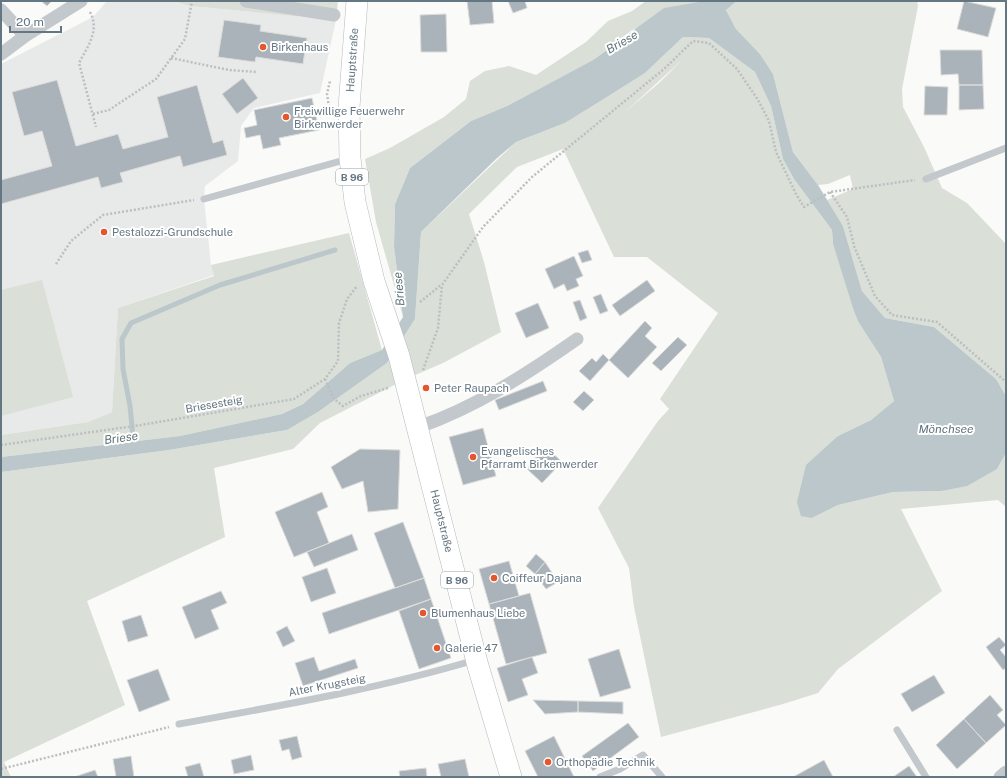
<svg xmlns="http://www.w3.org/2000/svg" width="1007" height="778" font-family="'Public Sans',sans-serif">
	<rect width="100%" height="100%" fill="#fafaf8"/>
	<path fill="#e8e9e9" d="M107 1H174L191 6 336 20 320 93 254 108 241 126 238 161 205 186 204 199 211 265 214 275 118 308 112 412 88 422 1 435V64L93 17Z"/>
	<path fill="#dadfd7" fill-rule="evenodd" d="M174 1H338L336 20 190 6Z
		M646 1H705L632 30 593 60 507 106 471 121 410 168 395 204 394 247 403 317 376 222 365 159 390 148 444 117 466 99 470 81 485 71 509 66 536 75 586 42 608 21 632 11Z
		M737 1H917L918 6 902 89 903 107 924 147 942 188 967 203 1006 244V396L996 379 934 327 885 318 862 291 843 226 827 200 853 189 850 175 828 184 818 185 793 152 773 74 760 54 736 29 726 10Z
		M683 37 709 38 755 72 771 106 783 159 794 179 832 230 833 244 860 323 881 357 894 401 871 420 838 436 812 518 838 505 893 492 941 491 997 469 1006 453V507L998 500 901 509 942 591 838 669 818 693 783 704 661 737 634 607 629 568 598 508 658 421 669 409 660 399 718 313 647 257H614L563 149 517 167 469 214 484 262 501 332 443 363 406 379 320 423 293 449 214 468 225 537 87 601 125 705 4 762 11 777H1V472L169 450 287 430 318 412 387 363 415 319 421 232 516 142 565 123 607 97 645 73ZM682 60 659 83 625 112Z
		M349 233 382 350 350 363 303 404 282 414 180 436 1 457V435L88 422 112 412 118 308 214 276 211 265Z
		M42 280 73 397 1 416V290Z"/>
	<path fill="#bbc7cb" d="M705 1H737L726 10 736 29 760 54 773 74 793 152 818 185 843 226 862 291 885 318 934 327 996 379 1006 396V453L997 469 967 486 941 491 893 492 838 505 812 518 801 516 797 502 806 465 838 436 871 420 894 401 881 357 858 321 853 308 833 244 832 230 794 179 783 159 771 106 755 72 709 38 683 37 645 73 607 97 565 123 516 142 496 159 421 232 415 319 387 363 318 412 287 430 169 450 1 472V457L180 436 282 414 303 404 350 363 382 350 403 317 394 247 395 204 410 168 471 121 507 106 593 60 664 8Z"/>
	<g fill="none" stroke-linecap="round" stroke-linejoin="round">
		<path stroke="#bbc7cb" stroke-width="5" d="M134 447 130 406 123 369 122 339 131 323 220 285 335 250"/>
	</g>
	<path fill="#aab3b9" stroke="#dcdcda" d="M41 1H52L47 6Z
		M467 1H492L494 23 470 25Z
		M508 1H525L527 8 513 13Z
		M964 1 996 8 988 37 957 29Z
		M446 14 447 52H421L420 15Z
		M224 20 261 25 260 31 307 38 303 64 256 57 255 62 218 57Z
		M940 50H982L983 85H959L958 74 941 75Z
		M243 78 258 98 237 114 222 94Z
		M57 80 76 146 118 134 123 149 168 137 157 97 197 85 213 143 223 140 227 155 183 167 180 156 120 173 123 182 101 188 98 177 1 204V180L52 166 42 131 24 136 12 92Z
		M959 85H983L984 109 959 110Z
		M925 86 948 87 947 115H924Z
		M312 98 319 130 279 138 281 145 263 149 260 135 246 138 244 128 257 125 254 110Z
		M588 250 592 260 582 263 578 253Z
		M574 256 583 276 576 279 579 286 567 291 564 284 554 289 545 269Z
		M647 280 655 291 620 316 612 305Z
		M601 294 608 311 600 314 593 297Z
		M580 300 587 318 580 321 573 302Z
		M538 303 549 328 526 338 515 313Z
		M645 321 652 328 645 336 657 347 628 378 609 360Z
		M678 337 687 345 661 371 652 363Z
		M603 354 609 360 590 381 579 371 592 358 596 362Z
		M543 381 547 391 499 410 495 400Z
		M584 391 594 400 583 411 573 402Z
		M483 428 496 476 463 485 449 437Z
		M546 447 562 462 542 483 526 468Z
		M360 449 400 450 398 509 368 512 363 481 342 489 331 467Z
		M322 492 328 507 317 512 329 543 294 557 275 512Z
		M403 522 424 578 395 588 374 533Z
		M352 534 358 550 314 567 307 552Z
		M536 554 545 562 535 574 526 566Z
		M509 561 519 596 489 604 479 569Z
		M545 562 558 582 546 589 535 574Z
		M327 568 336 593 311 602 302 577Z
		M424 578 431 599 329 634 322 613Z
		M221 591 227 603 211 610 219 629 195 639 182 607Z
		M530 593 547 653 506 664 489 604Z
		M431 599 451 658 419 669 399 611Z
		M141 615 148 636 128 642 122 621Z
		M287 626 295 641 283 647 276 632Z
		M999 637 1006 645 1000 650 1006 657V668L1003 670 986 647Z
		M619 649 631 688 600 697 588 659Z
		M314 657 319 671 355 659 358 668 303 686 295 663Z
		M532 657 538 673 522 679 528 695 508 702 497 668Z
		M158 669 170 700 139 712 127 680Z
		M934 675 945 693 912 712 901 694Z
		M990 695 1003 710 997 715 1006 725 986 743 964 719Z
		M533 700 578 701V712L545 714Z
		M578 701 623 702V714L578 712Z
		M964 719 986 743 957 769 936 745Z
		M628 723 639 737 593 771 582 756Z
		M297 736 302 757 292 760 289 749 282 751 279 740Z
		M554 736 574 777H538L525 751Z
		M251 755 254 770 234 774 231 760Z
		M131 756 134 777H116L113 759Z
		M465 759 469 777H441L438 764Z
		M824 760 833 777H793Z
		M200 763 204 777H188L185 767Z
		M909 766 917 777H893Z
		M426 768 427 777H400L399 771Z
		M95 770 98 777H77V776Z"/>
	<g fill="none" stroke-linecap="round" stroke-linejoin="round">
		<g stroke="#b5babe" stroke-width="22">
			<path id="primary" d="M357 1 349 107 350 158 355 202 374 281 399 356 478 666 511 777"/>
		</g>
		<path stroke="#bbbfc2" stroke-width="2.5" stroke-dasharray="2 2" stroke-linecap="butt" d="M90 12C100 30 88 46 79 63L96 127
			M171 58 229 70 257 72
			M329 107 327 94 330 81
			M93 114 109 110 156 79 185 39 192 1
			M830 192 847 217 854 246 875 296 892 315 937 322 1006 382
			M56 264 71 241 103 215 194 200
			M420 302 441 285
			M423 370 438 328 442 285 483 227 532 177 664 69 693 41 709 43 737 69 758 100 769 121 776 152 796 194 804 207 830 192 915 180
			M325 379 334 399 343 406 361 396 388 388
			M1 445 141 425 294 399 325 379 338 361 339 323 347 299 357 286
			M1 769 169 727"/>
		<path stroke="#c3c8cc" stroke-width="7" d="M926 179 1006 148
			M204 199 348 159
			M179 724C278 706 378 689 475 660
			M897 730 926 777
			M600 777 620 769 643 755 662 777"/>
		<path stroke="#c3c8cc" stroke-width="13" d="M246 1 334 15
			M1 10 25 36
			M1 54 25 36 81 1
			M419 427C476 407 527 374 577 339
			M1000 777 1006 772"/>
		<use href="#primary" stroke="#fff" stroke-width="21"/>
	</g>
	<g fill="#e4572e" stroke="#fff" stroke-width="1.5">
		<circle cx="263" cy="47" r="4"/>
		<circle cx="286" cy="117" r="4"/>
		<circle cx="104" cy="232" r="4"/>
		<circle cx="426" cy="388" r="4"/>
		<circle cx="473" cy="457" r="4"/>
		<circle cx="494" cy="578" r="4"/>
		<circle cx="423" cy="613" r="4"/>
		<circle cx="437" cy="648" r="4"/>
		<circle cx="548" cy="762" r="4"/>
	</g>
	<g text-anchor="middle" dominant-baseline="central" stroke-width="4" stroke-linejoin="round" paint-order="stroke">
		<g fill="#fff" stroke="#939fa8" stroke-width="1">
			<rect x="336" y="169" width="32" height="16" rx="3"/>
			<rect x="441" y="572" width="32" height="16" rx="3"/>
		</g>
		<g font-size="10" font-weight="bold" fill="#657683">
			<text x="352" y="177">B 96</text>
			<text x="457" y="580">B 96</text>
		</g>
		<g font-size="11" fill="#657683" stroke="#fff" text-anchor="start">
			<text x="271" y="47">Birkenhaus</text>
			<text x="294" y="111">Freiwillige Feuerwehr<tspan x="294" dy="13">Birkenwerder</tspan></text>
			<text x="112" y="232">Pestalozzi-Grundschule</text>
			<text x="434" y="388">Peter Raupach</text>
			<text x="481" y="451">Evangelisches<tspan x="481" dy="13">Pfarramt Birkenwerder</tspan></text>
			<text x="502" y="578">Coiffeur Dajana</text>
			<text x="431" y="613">Blumenhaus Liebe</text>
			<text x="445" y="648">Galerie 47</text>
			<text x="556" y="762">Orthopädie Technik</text>
		</g>
		<g font-size="11" fill="#657683" stroke="#fff">
			<text transform="translate(352 60) rotate(-86)">Hauptstraße</text>
			<text transform="translate(214 404) rotate(-10)">Briesesteig</text>
			<text transform="translate(442 521) rotate(76)">Hauptstraße</text>
			<text transform="translate(327 685) rotate(-11)">Alter Krugsteig</text>
		</g>
		<g font-size="12" font-style="italic" fill="#60757c" stroke="#fff">
			<text transform="translate(622 42) rotate(-30)">Briese</text>
			<text transform="translate(399 289) rotate(-95)">Briese</text>
			<text x="946" y="429">Mönchsee</text>
			<text transform="translate(121 438) rotate(-8)">Briese</text>
		</g>
	</g>
	<rect width="1007" height="778" fill="none" stroke="#657683" stroke-width="4"/>
	<path d="M10 26v6h51v-6" fill="none" stroke="#657683" stroke-width="2"/>
	<text x="16" y="26" font-size="12" fill="#657683" stroke="#ffffff" stroke-width="3" paint-order="stroke">20 m</text>
</svg>
